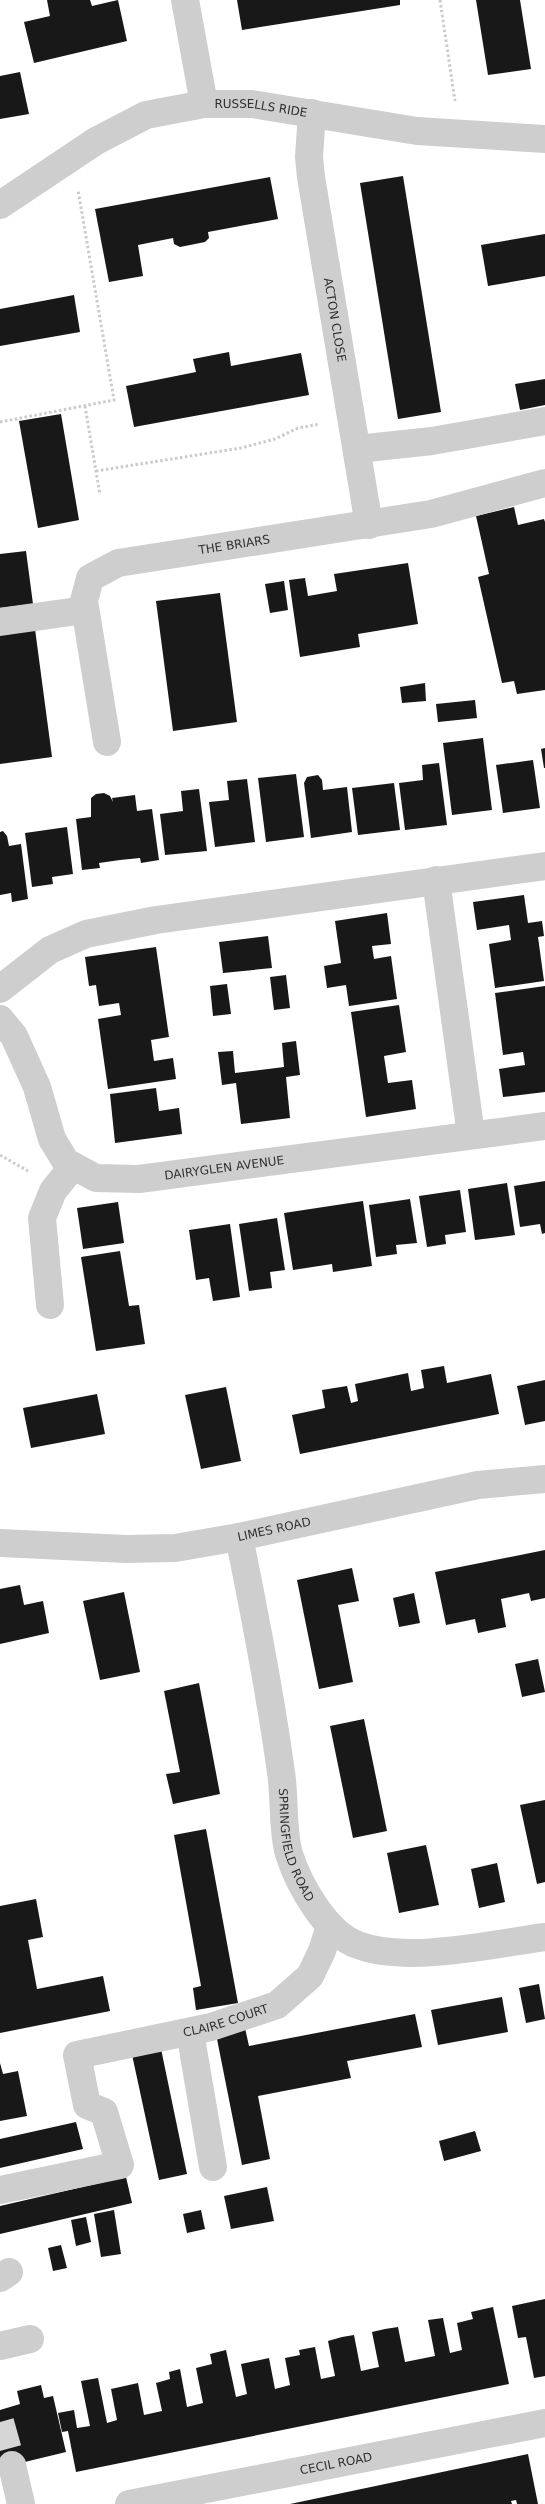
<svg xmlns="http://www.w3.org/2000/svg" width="545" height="2504" font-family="'DejaVu Sans',sans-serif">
	<rect width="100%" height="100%" fill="#fff"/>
	<path fill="#181818" d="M47 0H90L92 6 118 0 127 41 34 63 24 22 50 16Z
		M237 0H400V5L242 30Z
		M476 0H520L531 69 488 75Z
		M20 72 29 114 0 119V76Z
		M403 176 441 412 398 419 360 183Z
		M270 177 278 219 208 232 209 238 205 242 180 247 174 244 173 238 138 245 143 276 109 282 95 209Z
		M545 234V276L488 286 481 245Z
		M74 295 80 332 0 346V309Z
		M229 352 231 366 301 353 309 395 134 427 126 386 196 372 193 359Z
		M545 379V405L520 410 515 384Z
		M61 414 79 520 38 528 19 421Z
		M514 507 518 525 544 519 545 522V690L517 694 514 681 502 683 478 577 489 574 476 516Z
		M26 551 33 604 0 608V554Z
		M408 563 418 624 358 634 360 647 300 657 289 580 305 578 308 596 337 591 334 574Z
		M284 581 288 610 270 613 265 584Z
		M220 593 237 722 173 731 156 601Z
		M35 629 52 757 0 764V633Z
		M425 683 426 701 402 703 400 687Z
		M475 700 477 718 438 722 436 704Z
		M483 738 492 810 452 815 443 743Z
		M545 748V768H544L541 749Z
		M533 760 540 808 503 813 496 765Z
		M439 763 447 825 405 830 399 783 423 780 422 765Z
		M296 774 304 837 266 842 258 778Z
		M318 775 322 780 323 790 347 787 352 832 311 838 304 783 307 777Z
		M247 779 255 842 215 847 209 802 229 800 227 781Z
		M394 783 400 830 358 835 352 788Z
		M199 789 207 851 165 855 160 814 183 811 181 791Z
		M104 793 110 796 113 802 112 798 135 795 137 811 152 809 159 860 141 863 140 858 120 860 99 863 100 868 82 870 76 819 91 817V798L96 794Z
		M67 827 73 874 52 877 53 884 32 887 25 833Z
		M3 831 7 836 9 846 21 844 28 899 12 902 11 893 0 895V832Z
		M524 895 528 923 542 921 544 936 538 937 544 981 495 988 489 944 511 940 509 925 477 930 473 902Z
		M387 913 391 944 372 946 374 959 391 956 397 999 349 1006 346 985 327 988 324 966 341 963 335 921Z
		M268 936 272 968 223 973 219 942Z
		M156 947 169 1037 151 1040 154 1061 173 1058 176 1079 108 1089 98 1019 121 1015 119 1003 99 1006 96 985 89 986 85 957Z
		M286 975 290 1008 274 1010 270 977Z
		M227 984 231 1014 213 1016 210 986Z
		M545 986V1092L503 1097 499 1069 525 1065 523 1052 503 1055 495 993Z
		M399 1005 406 1052 384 1056 388 1083 412 1080 416 1109 366 1117 351 1012Z
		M296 1041 300 1075 286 1077 290 1118 241 1124 236 1083 222 1085 218 1052 233 1051 235 1073 284 1067 282 1043Z
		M156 1088 159 1111 179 1108 182 1134 115 1143 110 1094Z
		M545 1181V1233L542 1234 540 1224 520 1227 514 1186Z
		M507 1183 515 1235 475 1240 468 1189Z
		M460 1190 466 1232 445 1235 446 1244 427 1247 419 1196Z
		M410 1199 417 1243 396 1245 397 1254 376 1257 369 1205Z
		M363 1201 372 1266 333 1272 332 1264 293 1270 284 1213Z
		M118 1202 124 1243 83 1249 77 1208Z
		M277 1218 285 1270 270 1272 272 1288 249 1291 239 1224Z
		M230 1224 240 1297 213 1301 209 1278 196 1280 189 1230Z
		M120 1251 129 1306 139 1305 145 1344 96 1351 81 1257Z
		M444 1366 447 1383 491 1374 499 1414 300 1454 292 1415 325 1408 322 1390 347 1386 351 1403 358 1401 355 1384 408 1373 411 1391 424 1388 421 1370Z
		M545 1380V1421L525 1425 517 1386Z
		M226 1387 241 1461 201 1469 185 1395Z
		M97 1394 105 1434 31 1448 23 1408Z
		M545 1550V1598L531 1601 529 1593 501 1599 506 1627 478 1633 475 1619 446 1625 435 1572Z
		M352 1568 359 1601 338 1605 353 1682 319 1689 297 1580Z
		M20 1585 24 1605 43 1601 49 1633 0 1644V1589Z
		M124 1592 140 1672 100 1680 83 1601Z
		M414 1593 420 1623 399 1627 393 1598Z
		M538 1659 545 1692 522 1697 515 1664Z
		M199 1683 220 1794 173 1804 166 1774 180 1772 164 1691Z
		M364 1719 387 1831 353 1838 330 1726Z
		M545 1800V1882L537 1884 520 1805Z
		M206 1829 238 2003 196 2010 193 1988 201 1986 174 1835Z
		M426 1845 439 1905 399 1913 387 1853Z
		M497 1863 505 1902 479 1908 471 1869Z
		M36 1899 43 1937 28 1940 37 1989 103 1976 110 2011 0 2033V1906Z
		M539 1984 545 2019 526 2023 519 1988Z
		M502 1997 508 2032 438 2045 431 2010Z
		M415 2014 422 2047 347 2061 351 2078 258 2096 270 2159 242 2165 216 2034 245 2028 249 2046Z
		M160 2044 187 2174 159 2180 131 2050Z
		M0 2063 3 2074 18 2071 27 2116 0 2121Z
		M76 2122 83 2149 0 2168V2139Z
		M475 2131 481 2151 444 2161 439 2141Z
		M126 2177 132 2203 0 2234V2206Z
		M267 2187 274 2221 231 2229 224 2196Z
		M114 2210 121 2254 101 2257 94 2214Z
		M201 2210 205 2229 187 2233 183 2214Z
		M86 2217 91 2242 76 2246 71 2220Z
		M61 2245 67 2268 53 2271 48 2248Z
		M545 2299V2376L534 2378 526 2337 518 2338 512 2306Z
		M493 2307 509 2384 76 2472 68 2431 62 2432 58 2413 74 2410 77 2428 90 2426 81 2381 98 2378 107 2423 117 2420 111 2389 138 2383 144 2415 162 2411 156 2383 170 2379 169 2372 180 2369 187 2407 203 2403 196 2368 212 2364 210 2354 226 2350 236 2397 247 2394 241 2364 269 2358 275 2389 290 2385 285 2358 300 2355 299 2350 315 2347 321 2379 335 2376 328 2341 342 2337 354 2335 361 2371 379 2367 372 2332 385 2329 398 2327 405 2362 435 2356 428 2320 443 2318 450 2353 462 2350 457 2323 473 2319 471 2312Z
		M41 2385 44 2398 53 2396 66 2452 0 2468V2410L20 2404 17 2391Z
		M528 2454 538 2504H517L516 2500 511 2501 512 2504H290Z"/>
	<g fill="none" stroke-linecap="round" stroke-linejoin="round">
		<path stroke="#d6d6d6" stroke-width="28" stroke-dasharray="28 14" stroke-linecap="butt" d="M0 2422 12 2465"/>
		<path stroke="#cbcbcb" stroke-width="3" stroke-dasharray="2.5 2.5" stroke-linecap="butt" d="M440 0 455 101
			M85 406 100 495
			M0 422 114 400 78 190
			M96 471 241 448 275 439 298 428 320 424
			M0 1155 28 1171"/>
		<g stroke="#cecece" stroke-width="28">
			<path d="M185 0 204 104"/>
			<path id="s1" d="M312 113 309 157 311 177 369 525"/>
			<path id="s2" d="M0 205 96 141 146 115 204 104H252L417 131 545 139"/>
			<path d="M357 449 432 441 545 421"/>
			<path d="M0 622 85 610"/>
			<path id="s3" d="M107 742 84 601 90 578 118 563 431 514 545 483"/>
			<path d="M436 880 471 1135"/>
			<path d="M0 989 50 950 86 934 156 920 545 866"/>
			<path id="s4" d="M0 1019 14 1036 37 1087 52 1139 66 1162 96 1178 139 1179 545 1126"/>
			<path d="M50 1305 42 1218 53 1191 73 1166"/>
			<path id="s5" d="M239 1537C255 1615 270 1693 281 1772 285 1797 282 1830 289 1854 299 1885 326 1934 358 1945 408 1964 492 1944 545 1937"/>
			<path id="s6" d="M0 1543 126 1549 175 1548 239 1537 478 1485 545 1479"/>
			<path d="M190 2032 213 2167"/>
			<path id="s7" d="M0 2190 120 2165 104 2112 87 2105 77 2055 211 2027 277 2005 310 1976 322 1951 330 1926"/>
			<path d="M0 2278 9 2272"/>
			<path d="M0 2346 30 2339"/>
			<path d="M12 2465 21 2504"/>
			<path id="s8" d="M129 2504 545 2423"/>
		</g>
	</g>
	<g text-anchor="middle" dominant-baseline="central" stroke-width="5" stroke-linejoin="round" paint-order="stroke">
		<g font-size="12" fill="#313131" stroke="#fff">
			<text stroke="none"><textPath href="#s2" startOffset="288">RUSSELLS RIDE</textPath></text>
			<text stroke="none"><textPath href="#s1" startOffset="209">ACTON CLOSE</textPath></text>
			<text stroke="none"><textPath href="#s3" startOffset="316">THE BRIARS</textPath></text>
			<text stroke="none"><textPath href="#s4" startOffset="322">DAIRYGLEN AVENUE</textPath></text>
			<text stroke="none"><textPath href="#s6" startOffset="276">LIMES ROAD</textPath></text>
			<text stroke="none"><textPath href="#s5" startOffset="314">SPRINGFIELD ROAD</textPath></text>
			<text stroke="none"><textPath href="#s7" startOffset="400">CLAIRE COURT</textPath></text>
			<text stroke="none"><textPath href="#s8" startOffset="211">CECIL ROAD</textPath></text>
		</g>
	</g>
</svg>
